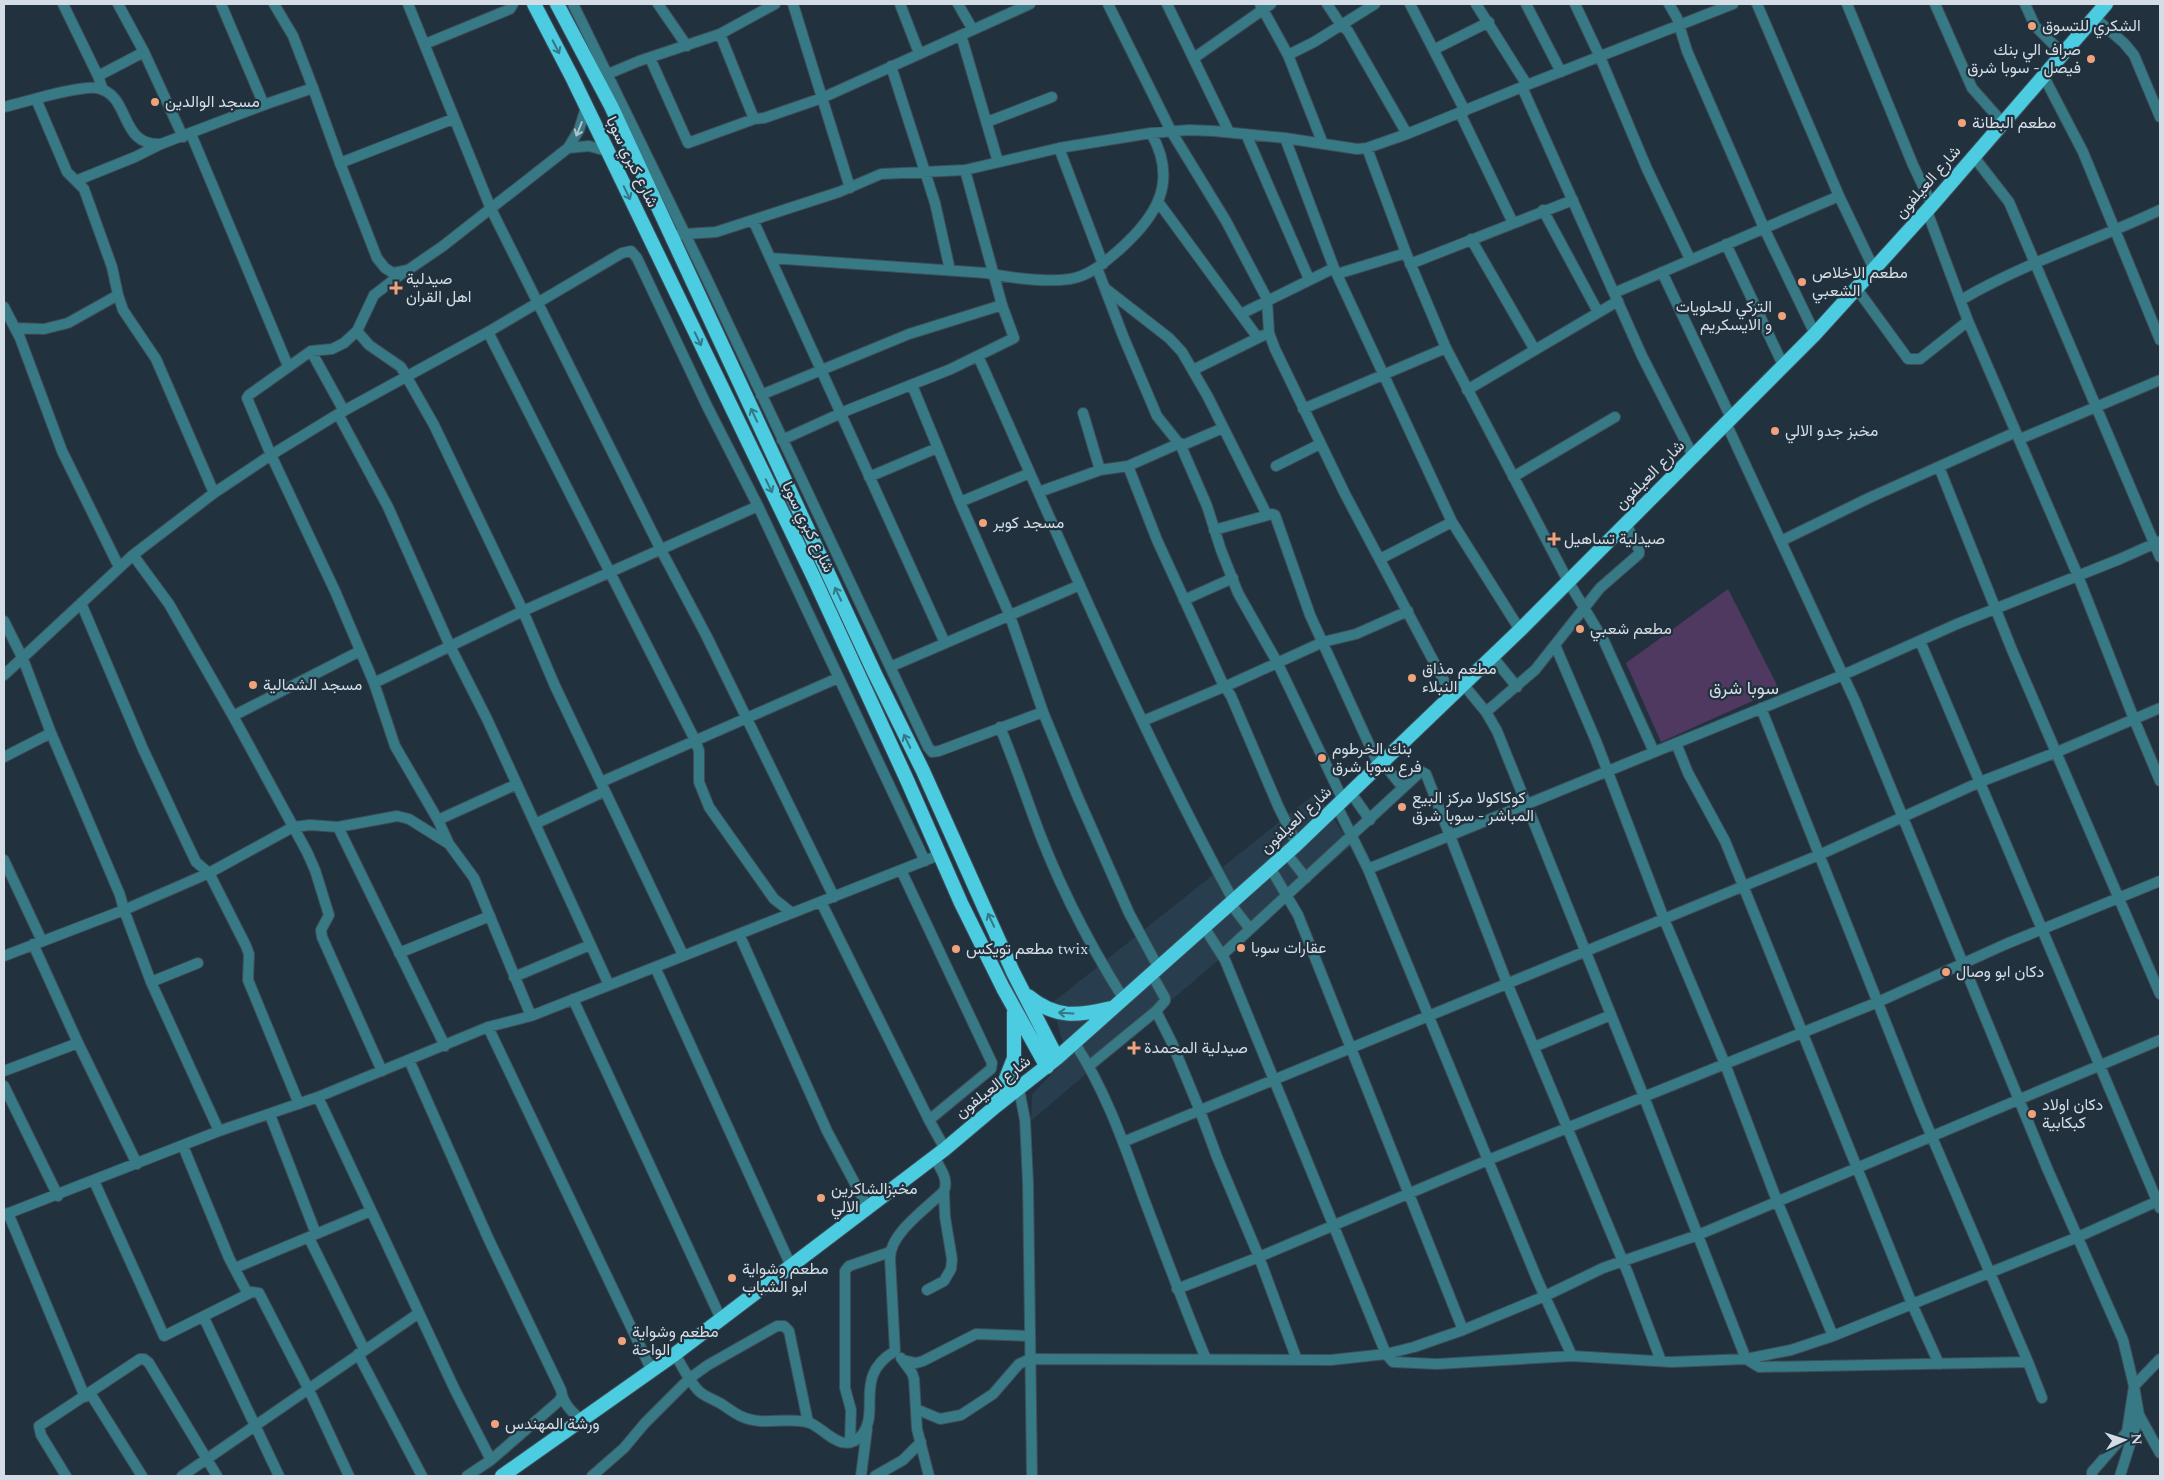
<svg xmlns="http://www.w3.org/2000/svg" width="2164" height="1480" font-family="Spectral,Vazirmatn,serif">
	<rect width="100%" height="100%" fill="#21313d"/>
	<path fill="#283d4d" d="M1317 792 1351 846 1031 1121 1032 1094 1070 1055 1061 1037 1052 1003Z"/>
	<path fill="#4f3961" d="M1728 589 1779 689 1661 742 1626 663Z"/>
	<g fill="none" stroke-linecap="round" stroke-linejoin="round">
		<g stroke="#3e4d58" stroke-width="12">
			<path id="minor" d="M63 4 98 76 103 90
				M221 4 264 105
				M274 4 293 36 313 88
				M408 4 491 209 661 550 706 635 834 897
				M573 4 706 277 928 747 932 752 939 751 1043 712
				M658 4 687 46
				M793 4 850 188
				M900 4 919 53
				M958 4 973 30
				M1108 4 1171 131 1226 221 1267 299 1269 333 1275 349 1345 494 1452 696
				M1167 4 1229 132
				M1260 4 1288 55 1323 144
				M1327 4 1341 25 1348 31 1407 134
				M1410 4 1465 111
				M1476 4 1527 85
				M1526 4 1561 72
				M1575 4 1600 57 1647 169 1690 259
				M1669 4 1677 18 1687 51 1764 228 1815 334
				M1757 4 1839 196
				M1847 4 1913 165 1932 205
				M1935 4 1972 88 2003 123
				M2025 4 2035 26 2062 53
				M2094 17 2124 43 2134 55 2160 117
				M720 34 754 119
				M961 35 998 162
				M425 44 510 9 513 4
				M1435 49 1489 22
				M144 52 183 137
				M1288 55 1314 42 1375 4
				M650 58 688 143 754 119 764 118 822 98 1030 4
				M1194 58 1271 4
				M891 66 935 203 950 270
				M608 74 639 61 720 34 775 4
				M2043 75 2083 152 2160 340
				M98 76 144 52 118 4
				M1522 87 1642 356 1693 456
				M36 99 67 172 84 189 112 267 118 295 123 310 156 359 214 493
				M1460 113 1513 223
				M987 122 1052 97
				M191 134 288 366
				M1246 134 1309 279
				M1285 138 1334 268 1452 522 1520 630
				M1059 148 1103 264
				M1367 148 1406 253 1446 348 1568 581 1604 641 1654 752
				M1974 157 2009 202 2160 557
				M340 163 453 119
				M78 180 135 157 161 144
				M1159 203 1258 338
				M1543 210 1598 312
				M1927 211 1968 321 2078 576 2134 719 2160 781
				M753 220 945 643
				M670 235 716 232 839 192 881 174 965 170 1059 148 1151 133 1189 130 1214 131 1285 138 1357 149 1367 148 1407 134 1522 87 1733 4
				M1471 239 1535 350
				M1726 244 1783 365
				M770 258 986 273C1012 278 1043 283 1070 279 1089 276 1104 263 1119 250 1156 217 1179 182 1151 133
				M1410 264 1573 200
				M1097 268 1123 336 1157 416 1181 446 1207 506 1221 550 1238 593 1277 662 1343 800
				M404 272 374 295 357 331 344 343 332 349 311 351 249 395 247 398 271 455 335 591 374 683 395 746 438 820 449 844 474 878 531 1016
				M1662 272 1731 418
				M1337 274 1406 253
				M1106 289 1169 338 1182 352 1208 397 1267 515
				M1857 289 1908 359H1920L1968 321
				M1614 293 1839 196 1874 269
				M1961 300C2024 263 2094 241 2160 210
				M4 307 20 338 62 451 119 567
				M1241 314 1334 268
				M16 328 44 329 68 323 118 295
				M357 331 369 345 401 367 434 425 523 611 555 686 683 955
				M488 332 696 742 699 751V782L709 807 774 899 792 913
				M311 351 344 411
				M978 356C1060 539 1137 724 1233 900
				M1193 370 1264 335
				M912 385 960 502 1010 616 1043 712 1077 795 1129 913 1158 967
				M1467 390 1618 301
				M761 395 909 334 1002 305
				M1303 409 1446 348
				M1083 413 1100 470
				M338 414 388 507 450 646 487 719 609 985
				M1726 423 1855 701 2047 1168 2123 1340 2134 1386 2127 1432 2092 1472V1476
				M2020 439 2160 380
				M782 440 848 410 951 369 1014 338 1002 305 965 170
				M1181 446 1223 428
				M1128 466 1157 540 1222 682 1231 696 1279 808 1297 844
				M1276 466 1320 444
				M1939 467 2012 650 2160 994
				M869 477 937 448
				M1513 477 1615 417
				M1039 492 1100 470 1128 466 1180 443
				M960 502 1030 473
				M1214 530 1272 514 1275 515 1310 615 1379 766
				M1781 541 1869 498 2016 432
				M133 555 169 604 233 716 360 651
				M1380 559 1452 522
				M1184 600 1233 578
				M81 603 143 749 185 839 196 862 209 873 246 946 249 954 248 980 299 1104
				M4 621 23 659 51 733 120 895 124 910 151 982 219 1131
				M1920 641 2160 1208
				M1555 645 1596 741 1664 919 1725 1064 1777 1201 1833 1336
				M1492 656 1517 687
				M890 667 1080 585
				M4 675 133 555 214 493 271 455 338 414 488 332 622 253 631 251 637 258 707 406 758 506 925 861
				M374 683 523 611 758 506
				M1463 684 1486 712 1497 731 1644 1097 1746 1359 1791 1350 1833 1336 2078 1237 2160 1200
				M1761 708 1920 1109 2028 1362
				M1486 712 1535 670 1600 588 1639 554V550L1626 524
				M233 716 307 852 315 870 329 915 321 930 322 937 382 1071
				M1143 721 1233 683 1323 642 1356 634 1408 611
				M1000 727C1011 754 1021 782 1031 810 1054 875 1086 939 1123 998
				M1676 743 1688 773 1725 841 1912 1304 1939 1364
				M4 757 51 733
				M1383 763 1403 788
				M601 782 838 678
				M1351 793 1370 820
				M1337 806 1368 869 1537 1279 1572 1356
				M438 820 517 784
				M535 824 605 791
				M338 827 445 1046
				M1287 854 1306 878
				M4 860 42 941
				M1271 869 1298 915 1463 1330
				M1368 869 1843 675 1957 624 2120 559 2160 541
				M901 870 992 1063 991 1069 929 1120
				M821 902 929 1120 945 1149
				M1230 903 1250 929
				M1204 927 1225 960 1386 1354 1393 1362 1437 1364 1572 1356 1672 1362 1746 1359 1759 1367 2028 1362 2042 1398
				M739 934 827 1131 868 1208
				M33 944 78 1043 137 1164
				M399 953 490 916
				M1222 955 1418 774 1422 772 1426 774 1507 983 1629 1276 1661 1361
				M4 956 124 910 209 873 293 827 310 825 338 827 397 816 409 819 449 844
				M655 967 791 1266
				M1151 973 1165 998V1001L1156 1011 1172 1043 1200 1111 1217 1157 1259 1257 1297 1360
				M514 977 590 945
				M151 982 198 963
				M573 999 721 1319
				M488 1027 652 1371
				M1074 1042C1106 1091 1124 1144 1144 1199 1164 1252 1184 1306 1206 1359
				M1534 1047 1611 1015
				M409 1060 489 1240 561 1390C563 1404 572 1412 582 1421
				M1089 1066 1156 1011
				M4 1071 78 1043
				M4 1086 58 1196
				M318 1097 455 1390 491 1460
				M270 1115 316 1234
				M1123 1142 1819 855 1980 782 2057 752 2160 708
				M183 1146 229 1258 248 1294
				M94 1181 164 1336 252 1292 259 1293 309 1390 349 1476
				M8 1213 85 1397
				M4 1215 219 1131 318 1097 488 1027 531 1016 939 855
				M309 1238 364 1349
				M235 1268 371 1211
				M1177 1289 1259 1257 1488 1160 1878 1002 2006 944 2160 881
				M927 1290 944 1281 951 1269 952 1259 945 1217 944 1191
				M204 1318 279 1476
				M358 1354 422 1476
				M675 1354C682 1366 690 1383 700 1392 707 1398 716 1400 723 1405 736 1414 744 1420 760 1421 776 1422 795 1418 810 1423 825 1429 841 1454 860 1437 883 1413 851 1377 895 1351L890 1258C890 1233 927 1208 944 1191 949 1179 940 1168 934 1157
				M901 1358 912 1373 914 1379 917 1429 929 1476
				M2160 1359 2134 1386 2139 1415 2160 1453
				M903 1360 916 1363 923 1361 976 1334 1029 1336
				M90 1393 142 1476
				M916 1409 940 1419 961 1415 993 1394 1019 1364 1030 1359 1331 1360 1386 1354 1414 1347 1463 1330 1545 1296 1603 1268 1698 1235 2160 1040
				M850 1442 851 1410 845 1388V1271L849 1266 890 1252
				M66 1476 41 1435 39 1426 140 1359H144L149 1363 217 1476
				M182 1476 419 1313
				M467 1476 491 1460 559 1401 562 1396
				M592 1476 624 1448 645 1423 690 1378 708 1365 777 1326H784L789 1331 808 1422
				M861 1476 867 1429
				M875 1476 903 1460 921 1442
				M2120 1476 2139 1415"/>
		</g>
		<g stroke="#3e4d58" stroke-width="12">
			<path id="tertiary" d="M4 107C25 102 79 85 97 88 132 95 118 146 161 144L269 103 313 88 340 163 377 258 385 268 393 273 408 270 443 246 568 148 579 130 586 107
				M568 148 589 146 607 151
				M1019 1089 1025 1120 1028 1183 1032 1476"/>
		</g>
		<g stroke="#3e4d58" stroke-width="16">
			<path id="trunk" d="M534 4 572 77 813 576 907 780 961 903 1003 988 1047 1067
				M557 4 611 106 875 674 923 771 1013 972 1057 1058
				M1028 996C1056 1019 1078 1016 1111 1008
				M996 1104 1014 1058V1012
				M502 1476 675 1354 945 1149 996 1106 1057 1058 1297 844 1520 630 1815 334 1932 205 2106 4"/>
		</g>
		<use href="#minor" stroke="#377984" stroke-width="10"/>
		<use href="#tertiary" stroke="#377984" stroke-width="10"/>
		<use href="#trunk" stroke="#4ccce0" stroke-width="14"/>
	</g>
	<defs><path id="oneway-shaft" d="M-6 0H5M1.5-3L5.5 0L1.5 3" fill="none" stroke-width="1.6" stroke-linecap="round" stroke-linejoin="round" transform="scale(1.25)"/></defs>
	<g stroke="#347786">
		<use href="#oneway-shaft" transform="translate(556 47) rotate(63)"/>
		<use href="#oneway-shaft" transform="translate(627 193) rotate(64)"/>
		<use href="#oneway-shaft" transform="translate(698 339) rotate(64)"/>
		<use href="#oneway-shaft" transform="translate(754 415) rotate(-115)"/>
		<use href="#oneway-shaft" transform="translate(769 486) rotate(64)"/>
		<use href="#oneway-shaft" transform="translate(838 594) rotate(-115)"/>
		<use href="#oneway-shaft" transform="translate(907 741) rotate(-116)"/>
		<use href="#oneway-shaft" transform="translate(991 920) rotate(-115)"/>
		<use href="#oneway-shaft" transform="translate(1066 1013) rotate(-177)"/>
	</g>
	<use stroke="#adc4cd" href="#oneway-shaft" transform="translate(579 129) rotate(112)"/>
	<g fill="#f0a27a" stroke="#21313d" stroke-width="2">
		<circle cx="2032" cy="26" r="5"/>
		<circle cx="2091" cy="59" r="5"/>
		<circle cx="155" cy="102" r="5"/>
		<circle cx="1962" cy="123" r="5"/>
		<circle cx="1802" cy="282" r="5"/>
		<path d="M393.5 280.5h5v5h5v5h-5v5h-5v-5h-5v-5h5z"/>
		<circle cx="1782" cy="316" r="5"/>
		<circle cx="1775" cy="431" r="5"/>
		<circle cx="983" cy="523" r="5"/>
		<path d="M1551.5 531.5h5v5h5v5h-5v5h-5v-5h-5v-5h5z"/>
		<circle cx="1580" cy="629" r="5"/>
		<circle cx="1412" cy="678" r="5"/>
		<circle cx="253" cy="685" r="5"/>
		<circle cx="1322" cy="758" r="5"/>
		<circle cx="1402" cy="807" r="5"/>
		<circle cx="1241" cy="948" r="5"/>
		<circle cx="956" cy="949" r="5"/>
		<circle cx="1946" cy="972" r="5"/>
		<path d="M1131.5 1040.5h5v5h5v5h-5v5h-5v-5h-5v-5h5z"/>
		<circle cx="2032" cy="1114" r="5"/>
		<circle cx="821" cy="1198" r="5"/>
		<circle cx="732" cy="1278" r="5"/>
		<circle cx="622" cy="1341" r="5"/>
		<circle cx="495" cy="1424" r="5"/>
	</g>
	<g text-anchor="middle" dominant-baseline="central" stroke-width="4.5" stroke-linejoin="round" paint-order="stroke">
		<g font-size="16" fill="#d4dde5" stroke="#21313d" text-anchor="start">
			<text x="2042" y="26">الشكري للتسوق</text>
			<text x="2081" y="50" text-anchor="end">صراف الي بنك<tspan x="2081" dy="18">فيصل - سوبا شرق</tspan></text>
			<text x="165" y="102">مسجد الوالدين</text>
			<text x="1972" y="123">مطعم البطانة</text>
			<text x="1812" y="273">مطعم الاخلاص<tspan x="1812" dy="18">الشعبي</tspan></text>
			<text x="406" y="279">صيدلية<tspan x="406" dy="18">اهل القران</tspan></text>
			<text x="1772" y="307" text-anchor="end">التركي للحلويات<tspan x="1772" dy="18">و الايسكريم</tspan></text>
			<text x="1785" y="431">مخبز جدو الالي</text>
			<text x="993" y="523">مسجد كوير</text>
			<text x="1564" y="539">صيدلية تساهيل</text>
			<text x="1590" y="629">مطعم شعبي</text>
			<text x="1422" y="669">مطعم مذاق<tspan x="1422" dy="18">النبلاء</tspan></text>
			<text x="263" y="685">مسجد الشمالية</text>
			<text x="1332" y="749">بنك الخرطوم<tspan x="1332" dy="18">فرع سوبا شرق</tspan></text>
			<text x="1412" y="798">كوكاكولا مركز البيع<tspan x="1412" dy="18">المباشر - سوبا شرق</tspan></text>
			<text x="1251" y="948">عقارات سوبا</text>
			<text x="966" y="949">مطعم تويكس twix</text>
			<text x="1956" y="972">دكان ابو وصال</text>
			<text x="1144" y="1048">صيدلية المحمدة</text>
			<text x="2042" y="1105">دكان اولاد<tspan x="2042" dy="18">كبكابية</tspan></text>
			<text x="831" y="1189">مخبزالشاكرين<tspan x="831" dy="18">الالي</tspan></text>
			<text x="742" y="1269">مطعم وشواية<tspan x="742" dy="18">ابو الشباب</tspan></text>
			<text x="632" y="1332">مطعم وشواية<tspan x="632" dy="18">الواحة</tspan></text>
			<text x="505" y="1424">ورشة المهندس</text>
		</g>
		<g font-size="16" fill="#d4dde5" stroke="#21313d">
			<text transform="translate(632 162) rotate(64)">شارع كبري سوبا</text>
			<text transform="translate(1928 182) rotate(-49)">شارع العيلفون</text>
			<text transform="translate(1650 475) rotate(-45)">شارع العيلفون</text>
			<text transform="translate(808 527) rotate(64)">شارع كبري سوبا</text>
			<text transform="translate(1296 820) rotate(-43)">شارع العيلفون</text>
			<text transform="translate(993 1087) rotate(-38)">شارع العيلفون</text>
		</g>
		<g font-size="18" fill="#d4dde5" stroke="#21313d">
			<text x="1744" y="688">سوبا شرق</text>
		</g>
	</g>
	<rect width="2164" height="1480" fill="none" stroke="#d4dde5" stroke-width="10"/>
	<g transform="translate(2124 1440) rotate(86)" stroke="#21313d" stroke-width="4" paint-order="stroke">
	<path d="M0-4L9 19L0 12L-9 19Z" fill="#d4dde5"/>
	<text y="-8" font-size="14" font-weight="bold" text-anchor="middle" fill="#d4dde5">N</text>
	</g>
</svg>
